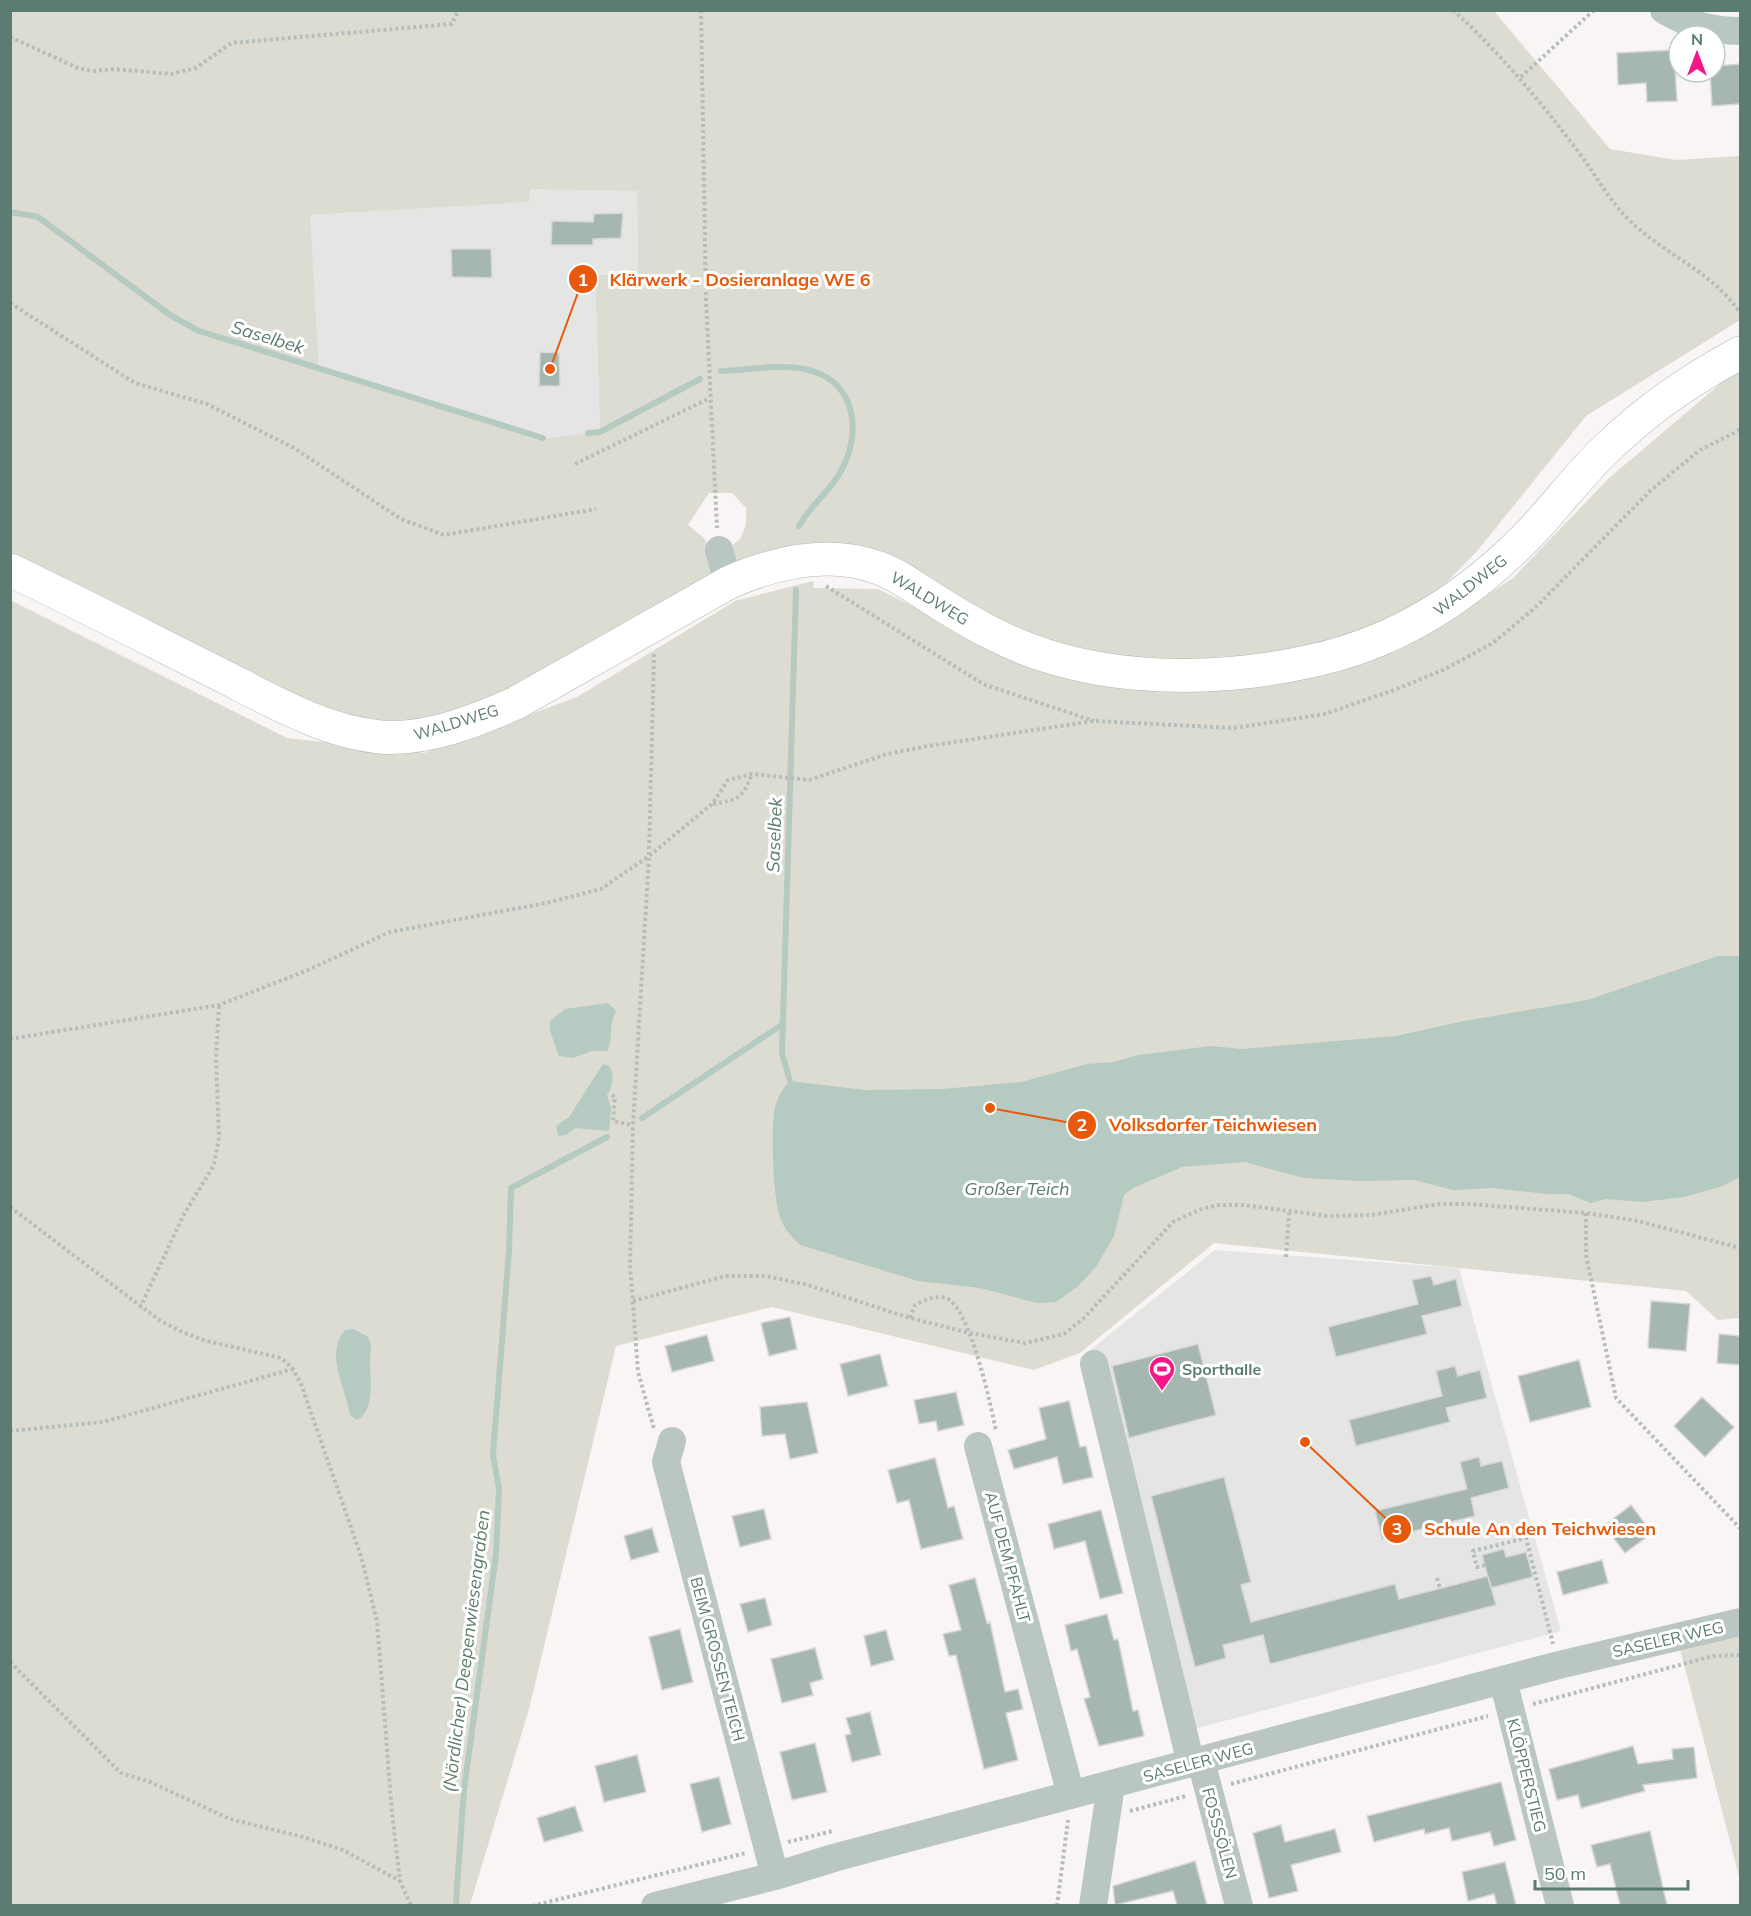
<svg xmlns="http://www.w3.org/2000/svg" width="1751" height="1916" font-family="Mulish,sans-serif">
	<rect width="100%" height="100%" fill="#f8f5f4"/>
	<path fill="#e5e6e4" d="M529 189 637 190 638 274 595 275 600 432 543 438 319 368 309 215 528 202Z
		M1215 1250 1459 1268 1561 1631 1172 1735 1080 1358Z"/>
	<path fill="#dddcd2" fill-rule="evenodd" d="M10 11H1494L1610 149 1676 160 1740 156V320L1586 416 1478 550 1399 632 1337 655 1094 668 878 568 729 583V548L741 538 746 524V508L732 493H709L688 525 704 538 728 583 516 703 381 737 11 570ZM530 189 637 191 638 274 595 275 600 432 543 438 319 368 310 215 529 202Z
		M1740 372V1318L1718 1320 1686 1291 1214 1243 1080 1353 1034 1370 772 1307 616 1346 529 1709 470 1905H11L10 600 287 738 424 753 577 697 735 601 813 581 814 588 878 589 1011 654 1197 689 1310 678 1397 651 1512 579 1608 479 1727 378Z
		M1740 1629V1880L1677 1637Z"/>
	<path fill="#b5cac0" d="M1718 956H1740V1177L1720 1187 1684 1197 1642 1202 1605 1199 1591 1203 1568 1194H1548L1492 1188 1453 1190 1414 1180 1360 1181 1304 1178 1244 1162 1182 1167 1133 1188 1124 1195 1114 1236 1096 1267 1078 1286 1056 1302 1037 1303 980 1288 918 1281 800 1245C792 1237 785 1230 781 1220 773 1201 771 1135 774 1113 776 1100 781 1090 790 1081L865 1090 943 1089 1021 1082 1087 1064 1114 1062 1138 1055 1211 1046 1241 1049 1396 1036 1464 1021 1587 1000Z
		M608 1003 616 1011C608 1026 614 1038 607 1051H592L573 1058 559 1056 550 1031V1021L565 1009Z
		M603 1064 609 1066C615 1075 613 1086 607 1095L611 1108 609 1131 575 1128 566 1135 558 1136 556 1126 569 1117Z
		M354 1329 368 1337C374 1347 369 1355 370 1366 371 1383 374 1411 357 1420L350 1415C346 1388 324 1355 345 1330Z"/>
	<g fill="none" stroke-linecap="round" stroke-linejoin="round">
		<path stroke="#b5cac0" stroke-width="6" d="M10 212 38 217 170 315 199 331 543 438
			M721 371C747 370 778 364 804 369 856 379 863 431 841 471 830 492 810 505 799 526
			M588 433 600 432 700 379
			M790 1081 782 1053 796 590
			M642 1118 783 1024
			M456 1902 464 1790 496 1554 499 1489 493 1455 509 1251 511 1188 607 1137"/>
	</g>
	<path fill="#a6b7b1" stroke="#d9d7d6" stroke-width="1.5" d="M1674 50 1677 101 1647 102 1646 83 1618 85 1617 53Z
		M1740 64V104L1712 106 1710 72H1715V66Z
		M623 213 621 238 593 239V245H551L552 221 593 222 594 214Z
		M451 249H491L492 278 452 277Z
		M540 352 559 353 560 386H539Z
		M1431 1276 1434 1285 1456 1279 1462 1306 1422 1316 1427 1334 1336 1357 1328 1327 1418 1304 1412 1280Z
		M1651 1301 1690 1304 1686 1351 1648 1348Z
		M790 1317 797 1349 769 1356 761 1323Z
		M1719 1334 1740 1336V1365L1717 1363Z
		M707 1335 714 1361 672 1372 665 1346Z
		M1198 1344 1216 1415 1129 1438 1112 1366Z
		M880 1354 888 1386 848 1396 840 1364Z
		M1579 1360 1591 1407 1530 1422 1518 1376Z
		M1455 1366 1458 1376 1480 1370 1487 1398 1446 1408 1450 1422 1356 1446 1349 1420 1442 1396 1436 1371Z
		M956 1392 964 1425 938 1431 936 1421 919 1424 914 1400Z
		M1702 1397 1734 1427 1705 1457 1674 1426Z
		M1069 1401 1080 1447 1086 1446 1093 1477 1063 1484 1057 1457 1014 1469 1008 1450 1046 1439 1039 1408Z
		M807 1402 818 1453 790 1459 785 1434 762 1436 760 1407Z
		M1479 1457 1481 1466 1502 1461 1509 1488 1471 1498 1475 1516 1382 1539 1375 1511 1467 1489 1460 1462Z
		M935 1458 948 1508 954 1506 963 1539 921 1549 909 1500 897 1503 888 1470Z
		M1224 1477 1251 1582 1241 1585 1251 1622 1395 1584 1399 1599 1488 1576 1496 1605 1270 1664 1263 1635 1223 1645 1226 1658 1195 1667 1151 1496Z
		M1631 1505 1652 1533 1625 1553 1604 1526Z
		M764 1509 771 1539 740 1547 732 1516Z
		M1101 1510 1123 1593 1100 1599 1085 1541 1054 1549 1048 1524Z
		M652 1528 659 1552 631 1560 624 1536Z
		M1504 1549 1506 1557 1526 1552 1533 1577 1491 1588 1482 1555Z
		M1602 1560 1608 1583 1563 1595 1557 1572Z
		M975 1578 987 1623 990 1622 1005 1692 1018 1689 1023 1709 1006 1713 1018 1760 984 1769 956 1655 949 1656 943 1634 961 1630 949 1585Z
		M765 1598 772 1625 748 1632 740 1604Z
		M1107 1614 1114 1640 1118 1639 1133 1711 1138 1710 1144 1736 1099 1746 1084 1699 1090 1697 1077 1649 1071 1651 1065 1625Z
		M680 1629 693 1682 662 1690 649 1637Z
		M886 1630 894 1660 871 1666 864 1636Z
		M815 1648 823 1679 810 1683 813 1695 782 1703 771 1659Z
		M870 1712 881 1755 852 1762 845 1735 851 1734 846 1718Z
		M815 1743 827 1792 792 1800 780 1752Z
		M1633 1746 1638 1764 1673 1759 1672 1749 1694 1747 1697 1778 1643 1785 1645 1791 1581 1808 1578 1795 1557 1800 1549 1769Z
		M637 1755 646 1792 604 1802 595 1766Z
		M719 1777 731 1824 702 1832 690 1784Z
		M1501 1782 1516 1840 1494 1846 1490 1832 1452 1841 1449 1828 1425 1834 1424 1829 1374 1842 1367 1816Z
		M575 1806 583 1831 544 1842 537 1818Z
		M1281 1825 1285 1842 1335 1829 1341 1852 1291 1865 1298 1891 1269 1898 1253 1833Z
		M1650 1831 1667 1905H1620L1610 1864 1597 1867 1591 1845Z
		M1195 1861 1207 1905H1177L1173 1891 1115 1905 1113 1886Z
		M1505 1862 1516 1905H1497L1494 1894 1468 1901 1462 1872Z"/>
	<g fill="none" stroke-linecap="round" stroke-linejoin="round">
		<g stroke="#aebab7" stroke-width="34">
			<path id="major" d="M10 570C79 603 147 638 215 672 267 698 321 731 380 737 426 741 475 721 516 703L728 583C775 562 828 549 879 568 901 576 919 591 939 603 973 624 1008 644 1047 656 1129 682 1227 680 1311 661 1401 642 1473 594 1535 528 1559 502 1580 474 1605 450 1645 411 1691 379 1740 353"/>
		</g>
		<path stroke="#b6bebb" stroke-width="4" stroke-dasharray="3 3" stroke-linecap="butt" d="M701 10 706 299 717 528
			M1453 10C1502 55 1540 101 1580 154 1597 177 1610 202 1632 223 1666 255 1713 272 1740 313
			M10 37 78 68 92 71 115 69 171 74 196 68 231 43 452 24 458 10
			M1521 77 1594 10
			M10 303 135 383 207 404 294 448 401 519 444 535 596 509
			M575 464 710 398
			M826 586 983 684 1094 721
			M654 654 649 856 633 1125 630 1265 638 1372 654 1429
			M713 804C738 800 743 798 752 774
			M10 1039 219 1005 308 970 390 932 546 903 601 889 649 856 712 804 728 780 752 774 809 780 887 754 928 746 1094 721 1234 728 1325 714 1394 690 1443 670 1493 643 1537 606 1650 491 1700 450 1740 430
			M612 1095 615 1097 613 1121 633 1125
			M10 1207 159 1320 180 1331 203 1340 281 1358 293 1369 301 1384 361 1556 377 1621 392 1813 400 1881 411 1906
			M1586 1213V1255L1616 1398 1740 1528
			M1286 1257 1289 1213
			M633 1301 726 1276H766L808 1285 910 1318 970 1333 1025 1343 1064 1334 1084 1318 1173 1222 1201 1209 1219 1205H1243L1328 1216 1370 1215 1440 1204H1469L1586 1213 1638 1221 1740 1248
			M140 1308 183 1216 214 1165 219 1137 216 1058 219 1005
			M910 1318 915 1305C924 1300 936 1295 946 1298 970 1307 991 1406 996 1431
			M10 1431 103 1422 293 1369
			M1485 1565 1477 1567 1473 1551 1526 1538 1553 1644
			M1437 1578 1440 1588
			M10 1662 121 1773 150 1782 230 1819 303 1837 343 1850 400 1881
			M1533 1704 1713 1656 1740 1655
			M1231 1784 1488 1716
			M1130 1811 1186 1796
			M788 1842 833 1831
			M532 1906 746 1853
			M1057 1906 1068 1820"/>
		<path stroke="#bac6c2" stroke-width="28" d="M1664 10C1688 25 1713 31 1740 31
			M719 550 728 583
			M1094 1364 1191 1764
			M672 1441 666 1462 775 1876
			M978 1446 1071 1795
			M1503 1680 1560 1906
			M1201 1761 1239 1906
			M655 1906 775 1876 837 1857 1559 1665 1740 1622
			M1093 1906 1111 1785"/>
		<use href="#major" stroke="#fff" stroke-width="33"/>
	</g>
	<defs>
		<g id="stadium-pin" transform="scale(1.35)"><path d="M0 17L-7.5 6A9.5 9.5 0 1 1 7.5 6Z" fill="#f51689" stroke="#fff"/><path d="M0-5a6.5 5 0 1 0 0 10a6.5 5 0 1 0 0-10ZM-3.5-1.8h7v3.6h-7Z" fill="#fff"/></g>
	</defs>
	<g fill-rule="evenodd">
		<use href="#stadium-pin" x="1162" y="1369"/>
	</g>
	<g text-anchor="middle" dominant-baseline="central" stroke-width="6" stroke-linejoin="round" paint-order="stroke">
		<g font-size="16" fill="#5b7c72" stroke="#fff">
			<text transform="translate(1470 585) rotate(-38)">WALDWEG</text>
			<text transform="translate(930 598) rotate(31)">WALDWEG</text>
			<text transform="translate(456 722) rotate(-17)">WALDWEG</text>
			<text transform="translate(1008 1557) rotate(75)">AUF DEM PFAHLT</text>
			<text transform="translate(1668 1639) rotate(-13)">SASELER WEG</text>
			<text transform="translate(718 1659) rotate(75)">BEIM GROSSEN TEICH</text>
			<text transform="translate(1198 1762) rotate(-15)">SASELER WEG</text>
			<text transform="translate(1527 1775) rotate(76)">KLÖPPERSTIEG</text>
			<text transform="translate(1220 1833) rotate(75)">FOSSSÖLEN</text>
		</g>
		<g font-size="16" font-weight="bold" fill="#5b7c72" stroke="#fff" text-anchor="start">
			<text x="1182" y="1369">Sporthalle</text>
		</g>
		<g font-size="18" font-style="italic" fill="#5a7d6c" stroke="#fff">
			<text transform="translate(268 337) rotate(17)">Saselbek</text>
			<text transform="translate(774 835) rotate(-88)">Saselbek</text>
			<text x="1017" y="1188">Großer Teich</text>
			<text transform="translate(466 1651) rotate(-83)">(Nördlicher) Deepenwiesengraben</text>
		</g>
	</g>
	<path fill="none" stroke="#e8590c" stroke-width="2" d="M550 369L583 279M990 1108L1082 1125M1305 1442L1397 1529"/>
	<g fill="#e8590c" stroke="#fff" stroke-width="2">
		<circle cx="550" cy="369" r="6"/>
		<circle cx="990" cy="1108" r="6"/>
		<circle cx="1305" cy="1442" r="6"/>
		<circle cx="583" cy="279" r="15"/>
		<circle cx="1082" cy="1125" r="15"/>
		<circle cx="1397" cy="1529" r="15"/>
	</g>
	<g font-size="18" text-anchor="middle" font-weight="bold" fill="#fff">
		<text x="583" y="286">1</text>
		<text x="1082" y="1131">2</text>
		<text x="1397" y="1535">3</text>
	</g>
	<g font-size="18" text-anchor="middle" font-weight="bold" fill="#e8590c" stroke="#fff" stroke-width="6" stroke-linejoin="round" paint-order="stroke">
		<text x="740" y="286">Klärwerk - Dosieranlage WE 6</text>
		<text x="1213" y="1131">Volksdorfer Teichwiesen</text>
		<text x="1540" y="1535">Schule An den Teichwiesen</text>
	</g>
	<rect width="1751" height="1916" fill="none" stroke="#5b7c72" stroke-width="24"/>
	<g transform="translate(1697 54)"><circle r="28" fill="#ffffff" stroke="#bdcbc7" stroke-width="1.5"/>
	<path d="M0-4.5L10 22L0 15L-10 22Z" fill="#f51689"/>
	<text y="-9" font-size="16" font-weight="bold" text-anchor="middle" fill="#5b7c72">N</text>
	</g>
	<path d="M1535 1880v9h153v-9" fill="none" stroke="#5b7c72" stroke-width="3"/>
	<text x="1544" y="1880" font-size="18" fill="#5b7c72" stroke="#ffffff" stroke-width="4.5" paint-order="stroke">50 m</text>
</svg>
